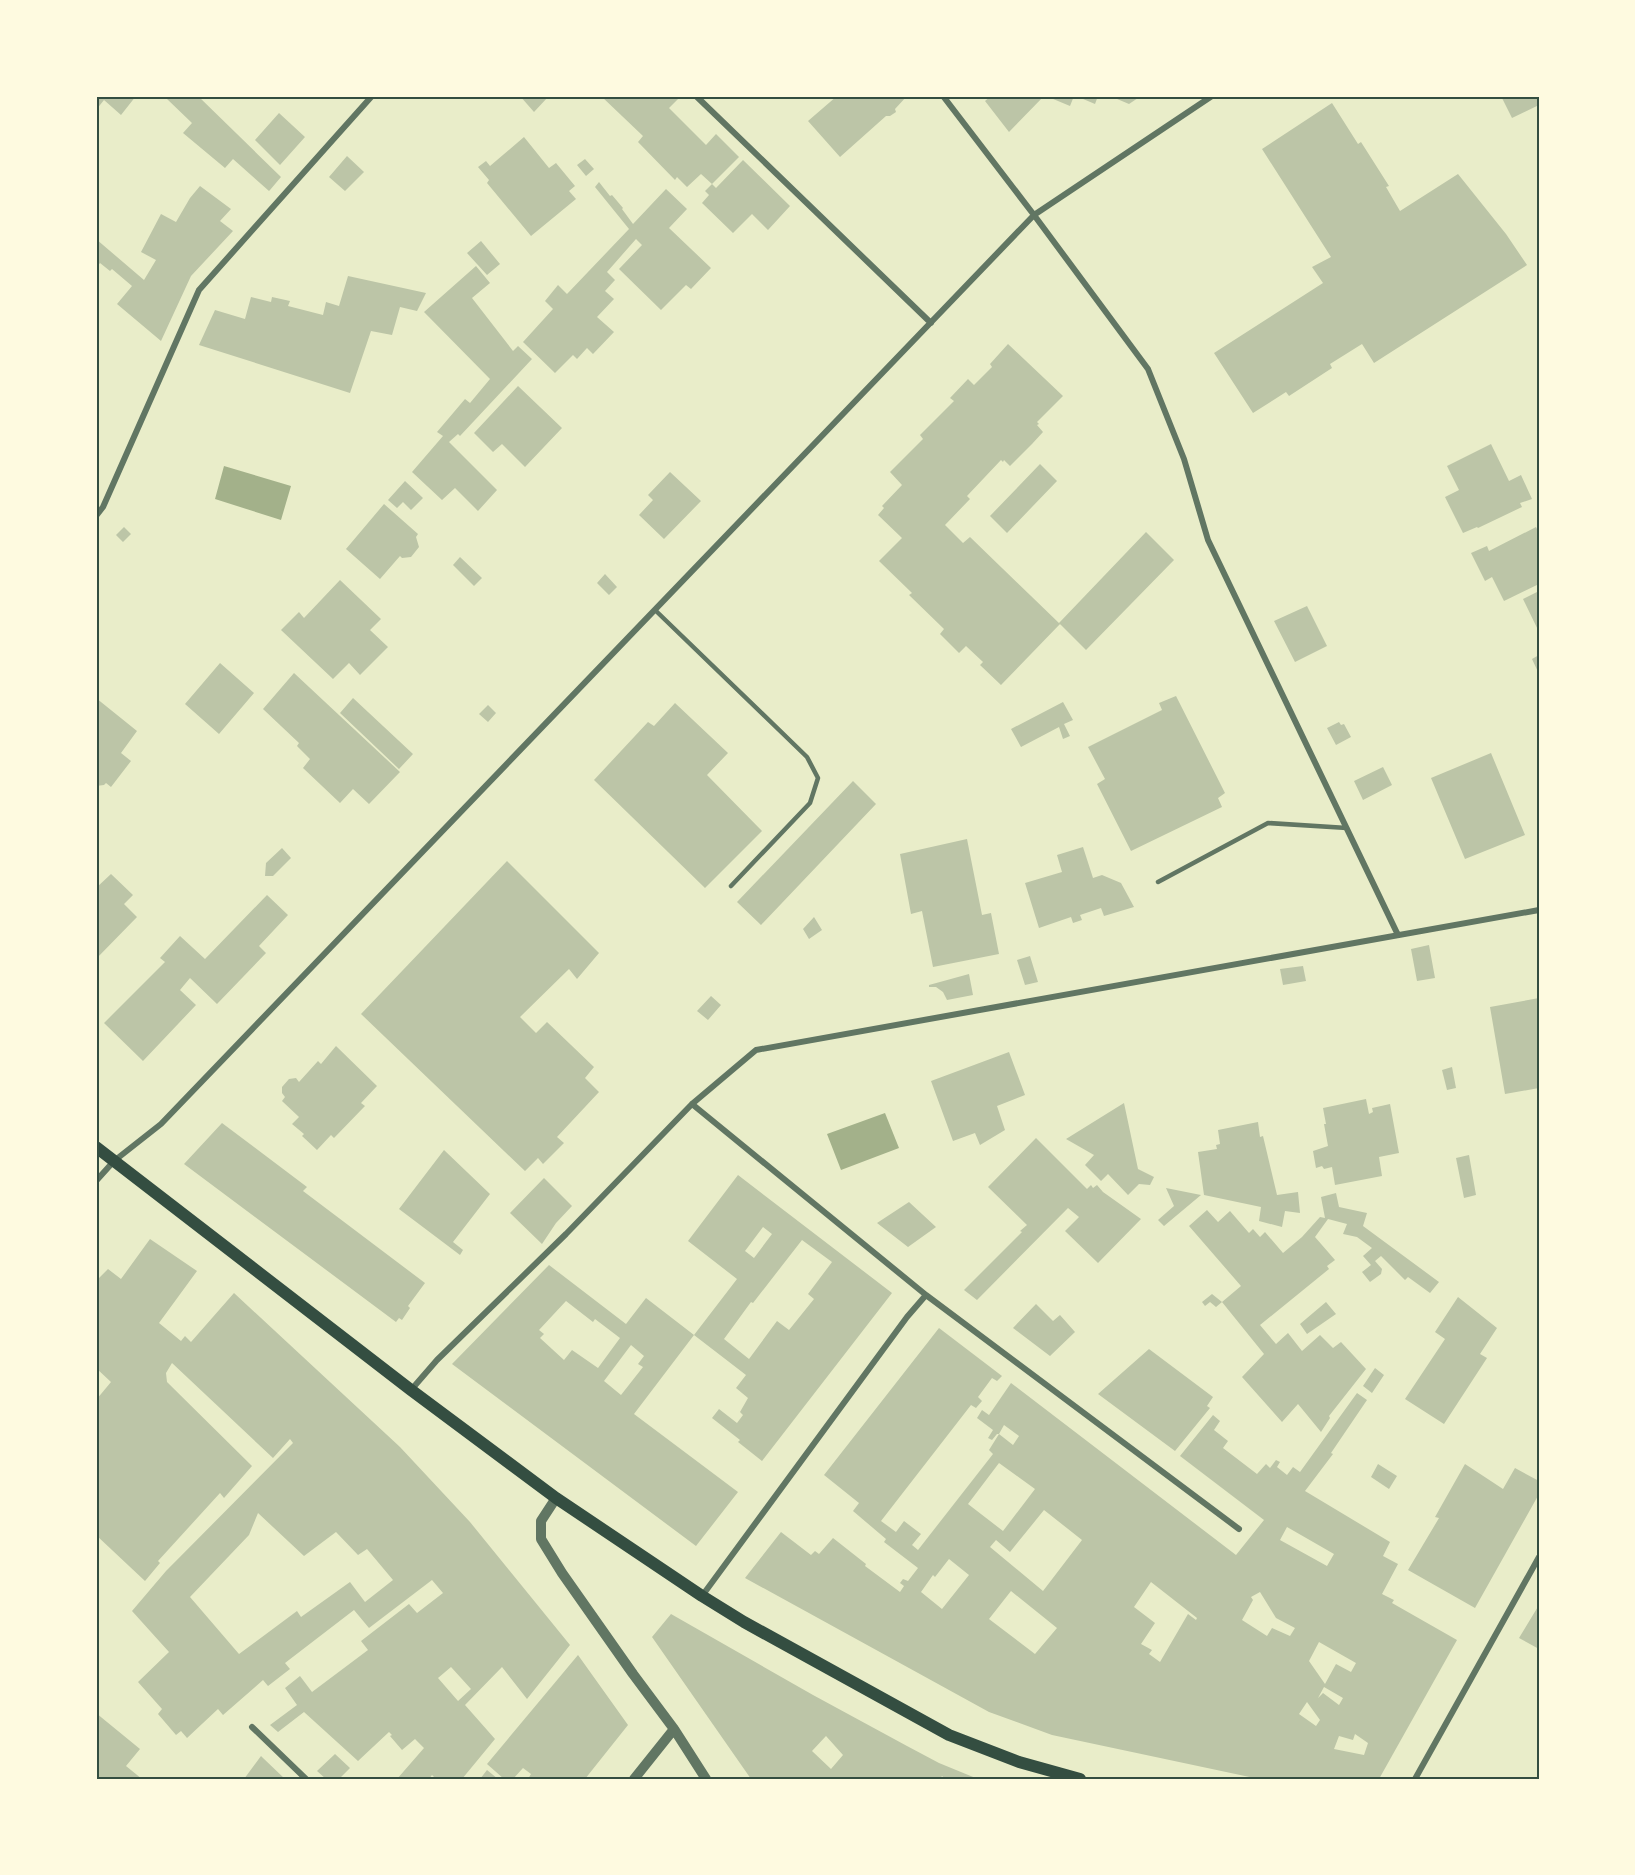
<svg xmlns="http://www.w3.org/2000/svg" width="1635" height="1875" font-family="'Varela Round',sans-serif">
	<rect width="100%" height="100%" fill="#e9edc9"/>
	<path fill="#a3b18a" d="M224 466 291 486 281 520 215 499Z
		M885 1113 899 1148 841 1170 827 1134Z"/>
	<path fill="#bcc5a7" fill-rule="evenodd" d="M96 96H136L121 115 104 100 96 110Z
		M170 96H198L281 177 270 190 269 191 233 159 225 168 183 133 192 123 167 99Z
		M520 96H547L548 97 534 112Z
		M601 96H677L679 98 669 108 706 145 716 134 739 157 712 184 701 174 687 187 677 177 675 180 638 142 643 136Z
		M837 96H907L895 109 896 112 890 116H886L840 157 808 121Z
		M991 96H1044L1009 132 985 101Z
		M1046 96H1074L1070 106Z
		M1076 96H1098L1095 104Z
		M1110 96H1141L1129 104Z
		M1501 96H1539V105L1512 118Z
		M1332 103 1358 144 1361 142 1389 186 1386 187 1400 211 1458 174 1506 234 1527 265 1374 363 1362 344 1330 364 1332 368 1289 396 1286 392 1253 413 1214 353 1323 283 1312 267 1331 257 1262 149Z
		M279 113 305 137 280 165 255 140Z
		M524 137 549 168 556 163 575 186 569 191 576 199 531 236 487 183 489 180 478 167 486 161 490 166Z
		M347 156 364 172 345 191 329 177Z
		M585 159 594 169 586 176 577 165Z
		M743 160 790 206 768 230 752 214 733 233 702 203 709 195 705 191 712 184 716 188Z
		M599 182 610 196 612 195 623 208 622 209 633 224 666 189 687 209 669 228 711 268 691 289 686 285 661 310 619 269 642 245 636 239 607 272 615 280 605 291 614 299 597 317 614 332 593 354 587 348 577 359 573 355 555 373 523 342 553 309 545 301 558 285 567 294 629 229 595 187Z
		M200 186 231 209 220 221 233 231 191 276 161 341 117 304 132 286 112 269 110 271 100 263 96 268V239L144 280 156 260 141 252 161 214 176 222 190 198Z
		M481 241 500 264 487 275 467 253Z
		M476 266 490 283 472 298 513 351 518 346 532 359 460 436 458 434 449 442 497 490 478 511 455 488 442 500 412 472 443 436 437 432 465 399 470 403 490 379 424 312Z
		M348 276 426 293 417 311 400 307 392 335 371 331 350 393 199 345 215 310 245 319 251 297 271 302 272 297 290 301 288 306 323 315 326 302 339 306Z
		M1008 344 1063 396 1037 422 1039 424 1037 425 1043 432 1032 444 1010 466 1004 460 1003 462 1001 460 967 496 970 499 945 525 963 543 970 537 1060 624 1001 685 980 665 983 662 966 646 959 653 940 634 944 629 909 595 912 593 879 561 902 538 878 515 884 508 882 506 902 485 890 472 923 439 920 435 954 401 950 398 968 379 974 385 992 367 990 364Z
		M518 386 562 428 525 467 502 444 493 452 474 433Z
		M1491 444 1509 481 1521 475 1532 499 1520 503 1522 507 1478 528 1477 527 1463 533 1445 497 1459 490 1447 466Z
		M1040 464 1057 481 1007 533 990 516Z
		M670 472 701 501 664 539 639 515 653 500 648 495Z
		M405 481 423 498 411 510 403 502 397 508 388 500Z
		M384 504 418 534 416 537 419 547 411 557 402 558 400 556 380 579 346 549Z
		M124 527 131 534 123 542 116 535Z
		M1536 527 1539 533V584L1504 601 1492 577 1485 581 1471 553 1487 546 1489 551Z
		M1146 532 1174 560 1086 650 1059 623Z
		M460 557 482 578 474 586 453 565Z
		M605 574 617 587 609 595 597 583Z
		M340 580 381 619 370 630 388 647 360 675 349 663 333 679 281 630 299 612 304 618Z
		M1539 591V632L1523 599Z
		M1307 606 1327 646 1295 662 1274 621Z
		M1539 655V674L1532 659Z
		M220 663 254 693 219 734 185 704Z
		M294 673 400 772 369 804 353 789 340 803 303 768 310 759 297 746 299 743 263 709Z
		M1176 696 1225 793 1218 798 1222 807 1131 851 1097 784 1105 779 1088 747 1162 710 1159 703Z
		M96 698 137 731 121 753 131 761 111 787 106 783 104 785 96 786Z
		M353 698 413 754 399 769 340 713Z
		M1063 702 1073 720 1064 724 1070 736 1063 739 1059 727 1021 747 1011 729Z
		M675 703 728 753 707 775 762 831 705 888 594 780 648 722 654 726Z
		M488 705 496 713 488 722 479 714Z
		M1339 722 1341 725 1344 724 1351 737 1336 745 1327 728Z
		M1491 753 1525 835 1465 859 1431 778Z
		M1383 767 1392 785 1363 800 1354 781Z
		M853 781 876 804 761 925 737 902Z
		M967 839 982 915 991 913 999 954 933 967 922 911 911 914 900 854Z
		M1083 847 1093 878 1102 875 1121 883 1134 907 1104 916 1101 908 1080 915 1082 920 1073 923 1071 917 1039 928 1025 883 1062 872 1057 855Z
		M282 848 291 858 273 876H265L266 863Z
		M507 861 599 953 577 979 569 969 520 1017 536 1033 547 1022 594 1067 585 1078 599 1092 557 1137 564 1143 543 1164 538 1158 525 1171 361 1014Z
		M111 874 133 895 124 904 137 917 96 959V888Z
		M267 895 288 915 259 946 266 953 217 1004 190 978 180 990 196 1005 143 1061 104 1023 165 962 160 958 180 936 205 959Z
		M814 917 822 930 809 939 803 929Z
		M1429 945 1435 978 1417 981 1411 949Z
		M1030 956 1038 982 1025 985 1017 960Z
		M1303 966 1306 981 1283 985 1280 969Z
		M969 974 973 995 947 1000 943 992 936 987H929V985Z
		M711 996 721 1005 708 1020 697 1011Z
		M1539 998V1088L1505 1094 1490 1007Z
		M336 1046 377 1086 361 1103 365 1106 334 1138 331 1135 317 1150 302 1136 304 1134 292 1124 299 1117 282 1101 285 1097 282 1093V1087L289 1079 296 1078 299 1082 318 1061 321 1064Z
		M1009 1052 1025 1095 997 1106 1005 1130 980 1145 975 1133 953 1141 931 1081Z
		M1452 1067 1456 1088 1447 1090 1442 1070Z
		M1366 1099 1369 1114 1373 1112 1372 1108 1390 1104 1399 1153 1379 1157 1382 1176 1335 1185 1332 1167 1324 1169 1322 1166 1316 1168 1313 1151 1328 1146 1324 1124H1326L1323 1108Z
		M1124 1103 1138 1169 1154 1177 1150 1185 1139 1184 1128 1195 1108 1174 1101 1181 1085 1165 1094 1155 1066 1139Z
		M1258 1122 1260 1137 1263 1136 1277 1195 1298 1192 1300 1213 1285 1211 1282 1227 1259 1221 1261 1207 1204 1195 1198 1152 1217 1149 1216 1145 1220 1144 1218 1130Z
		M222 1123 307 1187 303 1191 425 1283 408 1306 410 1308 402 1320 399 1318 396 1322 184 1164Z
		M1036 1138 1087 1189 1091 1185 1093 1188 1097 1185 1103 1192 1141 1219 1098 1263 1065 1231 1079 1217 1068 1208 977 1300 964 1290 1022 1232 1020 1231 1027 1225 988 1187Z
		M444 1150 490 1194 453 1242 463 1250 460 1255 399 1209Z
		M1469 1155 1476 1195 1464 1198 1456 1158Z
		M738 1175 892 1293 762 1461 738 1442 740 1440 712 1418 719 1409 737 1423 743 1415 740 1412 748 1398 736 1388 746 1375 694 1335 737 1279 688 1241ZM763 1227 772 1234 754 1258 745 1251ZM802 1240 832 1262 808 1294 814 1299 789 1330 777 1321 749 1359 724 1339 751 1302 753 1303Z
		M544 1178 572 1206 556 1223 542 1244 510 1213Z
		M1166 1188 1201 1195 1164 1226 1158 1220 1174 1206Z
		M1336 1193 1339 1207 1367 1213 1363 1226 1439 1282 1430 1293 1408 1277 1405 1280 1381 1256 1375 1261 1382 1269 1381 1274 1370 1282 1362 1272 1371 1265 1363 1256 1372 1248 1357 1237 1343 1234 1347 1224 1328 1219 1315 1237 1335 1260 1327 1266 1329 1269 1260 1325 1276 1344 1288 1333 1302 1351 1320 1335 1333 1348 1341 1342 1366 1369 1329 1416 1330 1418 1321 1432 1298 1404 1282 1422 1242 1377 1264 1354 1222 1302 1241 1286 1189 1226 1207 1210 1218 1222 1230 1211 1249 1233 1253 1229 1260 1237 1265 1232 1283 1253 1302 1237 1320 1217 1325 1218 1321 1197Z
		M909 1202 936 1227 908 1247 877 1223Z
		M150 1239 197 1271 159 1323 181 1341 185 1336 191 1342 234 1293 400 1447 470 1522 570 1645 527 1699 502 1667 465 1705 495 1739 462 1779H436L432 1775 429 1779H397L424 1748 415 1739 402 1750 390 1736 392 1735 389 1732 358 1761 304 1712 278 1732 270 1725 297 1705 285 1688 300 1676 312 1692 368 1650 361 1641 409 1604 417 1613 443 1593 432 1580 369 1628 354 1610 285 1663 290 1669 268 1686 263 1680 223 1715 218 1709 187 1738 181 1731 176 1735 158 1714 162 1709 138 1682 169 1652 132 1611 166 1571 293 1443 290 1439 273 1458 172 1363 166 1373 167 1382 252 1466 224 1498 220 1493 158 1561 160 1563 145 1581 96 1535V1400L111 1382 96 1368V1297L97 1295 96 1278 98 1279 108 1269 121 1279ZM258 1513 304 1556 336 1532 358 1555 367 1549 393 1580 365 1602 350 1582 301 1617 297 1611 239 1654 190 1597 249 1535ZM451 1667 471 1689 458 1701 438 1678Z
		M549 1265 626 1324 646 1298 694 1335 634 1414 738 1492 696 1546 452 1364ZM566 1301 593 1322 595 1319 620 1338 598 1368 572 1350 564 1360 540 1338 544 1334 539 1330ZM631 1345 644 1356 638 1364 643 1367 621 1395 604 1381Z
		M1212 1294 1222 1302 1216 1307 1210 1302 1205 1306 1202 1302Z
		M1458 1297 1497 1328 1480 1354 1487 1358 1444 1424 1405 1399 1445 1339 1435 1332Z
		M1326 1302 1336 1314 1307 1334 1300 1324Z
		M1036 1304 1053 1321 1060 1315 1075 1332 1050 1356 1013 1328Z
		M939 1328 1002 1376 997 1381 992 1378 978 1397 982 1401 976 1408 971 1405 881 1521 896 1532 904 1521 921 1534 912 1545 918 1550 993 1454 989 1450 999 1434 1013 1445 1019 1436 1004 1425 999 1434H997L992 1440 988 1438 993 1430 977 1418 982 1410 989 1415 1011 1383 1236 1555 1264 1520 1180 1456 1213 1415 1220 1421 1214 1430 1228 1441 1223 1448 1257 1474 1266 1464 1270 1468 1276 1460 1280 1462 1277 1467 1287 1475 1293 1467 1300 1472 1357 1393 1367 1400 1331 1453 1333 1454 1305 1491 1390 1542 1383 1556 1398 1564 1382 1594 1394 1600 1392 1603 1457 1640 1379 1779H1259L1052 1735 989 1712 745 1578 781 1532 811 1555 815 1551 819 1554 833 1538 866 1564 865 1566 900 1592 904 1586 900 1583 903 1579 908 1581 918 1568 884 1542 886 1539 853 1511 859 1503 824 1475ZM999 1463 1035 1489 1003 1531 968 1504ZM1044 1510 1082 1540 1043 1591 990 1547 996 1540 1010 1552ZM1287 1527 1334 1554 1327 1566 1280 1540ZM949 1559 969 1575 942 1609 921 1592 933 1575 935 1577ZM1151 1582 1197 1618 1196 1620 1188 1614 1160 1662 1149 1654 1152 1650 1141 1644 1155 1623 1134 1607ZM1011 1591 1057 1628 1035 1654 989 1619ZM1260 1592 1276 1618 1295 1628 1290 1636 1272 1628 1267 1636 1242 1620 1253 1600 1251 1597ZM1319 1642 1356 1663 1351 1672 1336 1664 1325 1684 1309 1661ZM1324 1687 1343 1698 1339 1705 1323 1693 1318 1698ZM1307 1702 1320 1720 1316 1726 1299 1714ZM1355 1734 1368 1743 1364 1755 1334 1749 1339 1736 1353 1740Z
		M1149 1349 1213 1397 1207 1406 1210 1408 1175 1451 1098 1394Z
		M1375 1368 1384 1375 1372 1393 1363 1386Z
		M1378 1464 1397 1476 1389 1489 1371 1477Z
		M1465 1464 1503 1489 1515 1468 1539 1481V1494L1475 1608 1408 1570 1439 1518 1435 1517Z
		M1539 1605V1649L1519 1638Z
		M671 1614 813 1695 907 1746 939 1763 978 1779H945L942 1776 940 1779H751L652 1637ZM826 1736 843 1755 831 1769 812 1751Z
		M578 1655 628 1725 585 1779H528L531 1774 523 1768 513 1779H504L487 1764Z
		M96 1713 140 1749 126 1766 142 1779H96Z
		M335 1754 350 1768 339 1779H326L317 1771Z
		M261 1756 263 1758 285 1779H244Z
		M487 1770 498 1779H480Z"/>
	<g fill="none" stroke-linecap="round" stroke-linejoin="round">
		<path stroke="#617663" stroke-width="4.5" d="M655 610 807 757 818 778 810 803 731 886
			M1158 882 1268 823 1347 828"/>
		<path stroke="#617663" stroke-width="6" d="M696 96 931 323
			M943 96 1034 215 1148 369 1184 459 1208 540 1398 935
			M96 516 103 507 199 290 372 96
			M692 1104 926 1295 1239 1529
			M96 1181 114 1161 161 1124 1034 215 1212 96
			M411 1390 437 1360 566 1234 692 1104 756 1050 1539 910
			M702 1596 907 1317 926 1295
			M252 1727 306 1779
			M1415 1779 1539 1557"/>
		<path stroke="#617663" stroke-width="10" d="M556 1498 541 1521V1539L562 1573 633 1674 674 1729 706 1779
			M634 1779 674 1729"/>
		<path stroke="#344e41" stroke-width="12" d="M96 1147 411 1390 556 1498 702 1596 744 1622 949 1735 1019 1762 1080 1779"/>
	</g>
	<rect width="1635" height="1875" fill="none" stroke="#fefae0" stroke-width="195"/>
	<rect x="98" y="98" width="1440" height="1680" fill="none" stroke="#344e41" stroke-width="2"/>
</svg>
